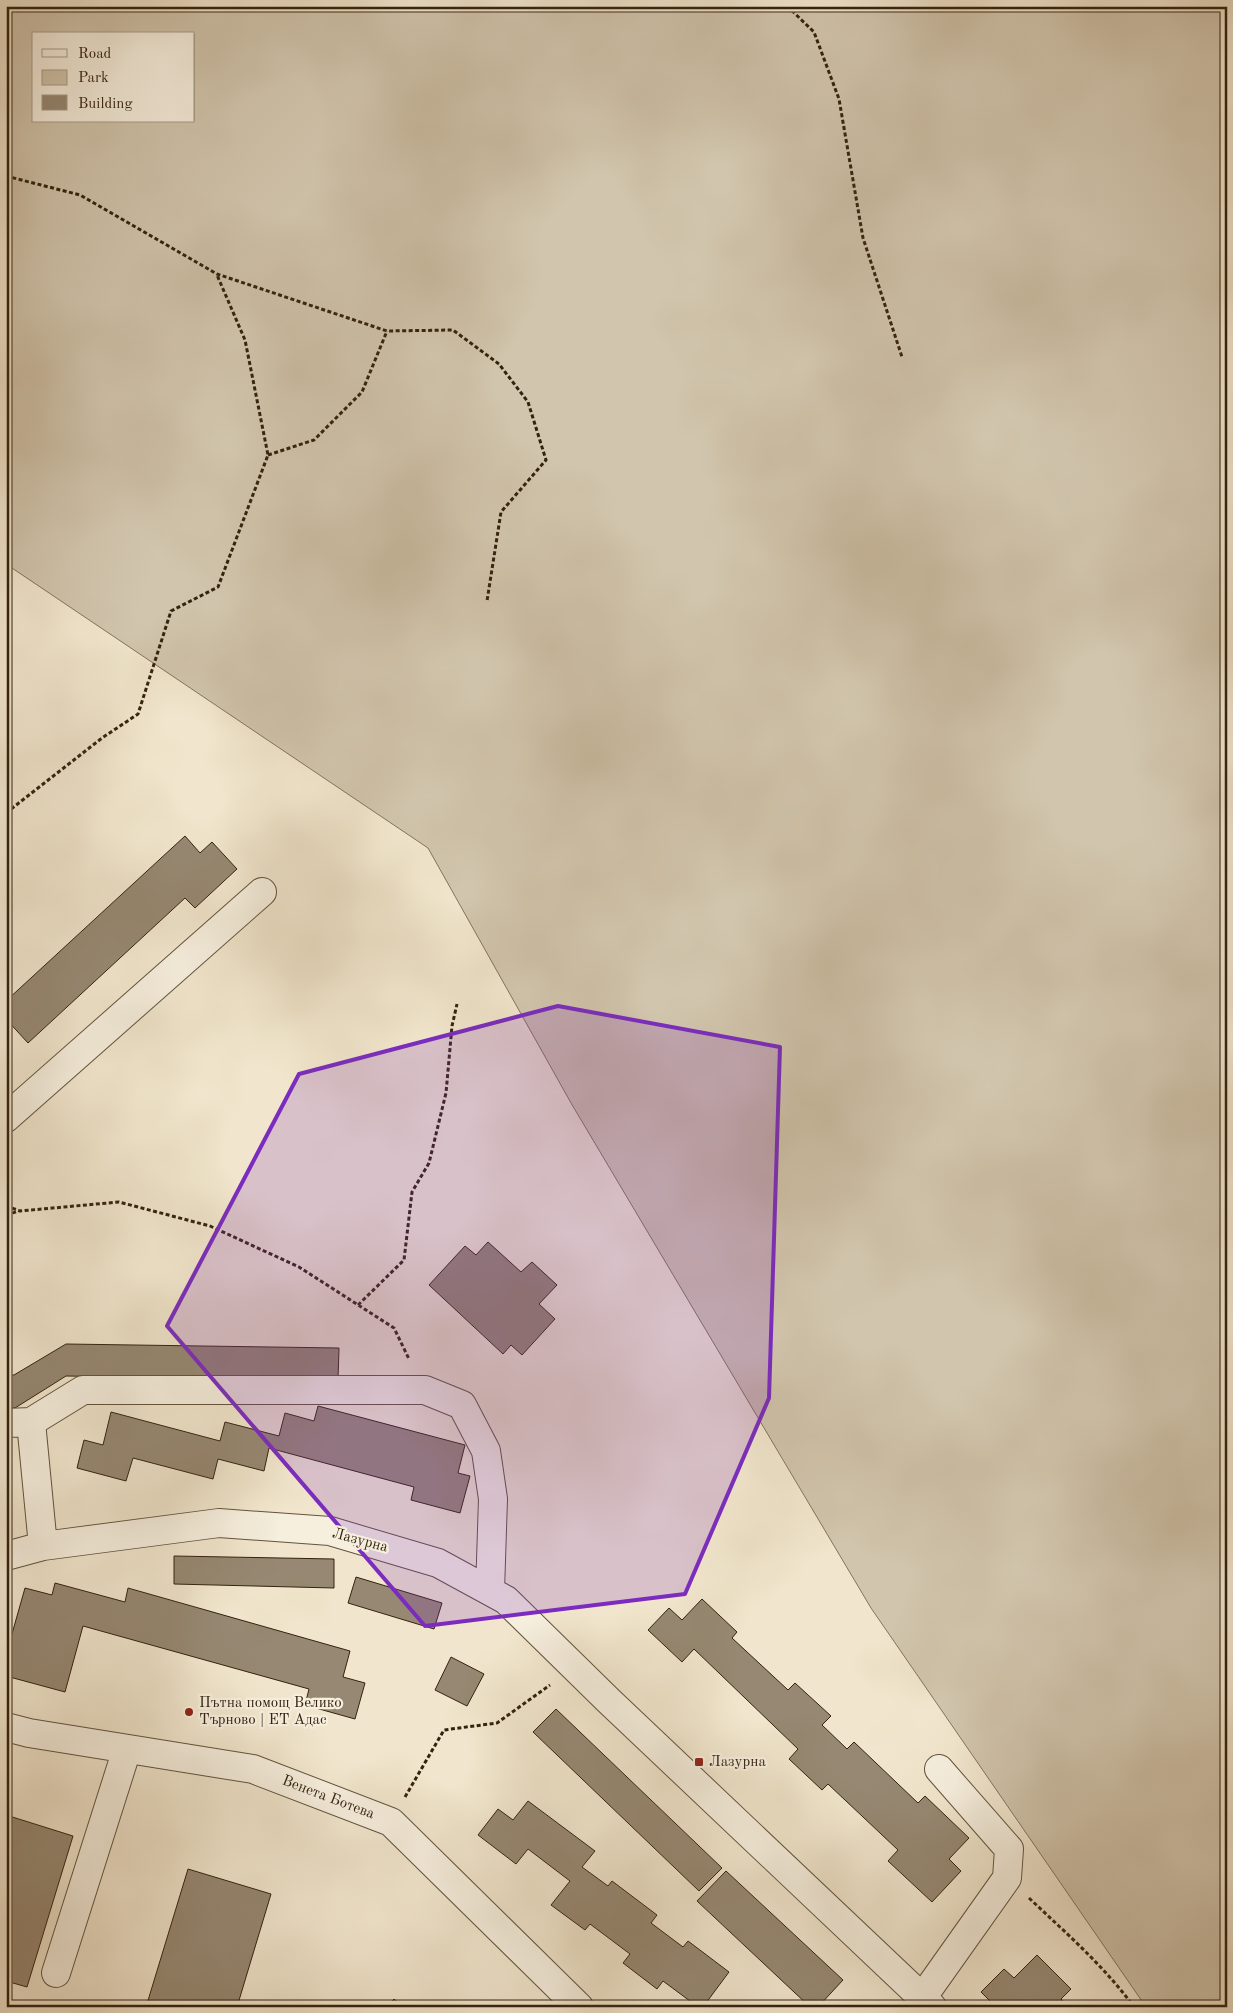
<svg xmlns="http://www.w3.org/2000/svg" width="1233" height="2013" font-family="'Old Standard TT',serif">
	<rect width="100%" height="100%" fill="#f1e6cd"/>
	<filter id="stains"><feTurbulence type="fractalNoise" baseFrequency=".004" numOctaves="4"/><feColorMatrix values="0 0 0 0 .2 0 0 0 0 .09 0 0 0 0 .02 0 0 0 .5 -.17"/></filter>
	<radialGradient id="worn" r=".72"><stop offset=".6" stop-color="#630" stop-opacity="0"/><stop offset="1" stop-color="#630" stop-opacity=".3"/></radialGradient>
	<path fill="#d1c5ad" stroke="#82745e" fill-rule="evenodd" d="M6 6H1227V2007H1146L871 1608 571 1103 428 848 6 564ZM34 34H194V121H34Z"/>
	<path fill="#968872" stroke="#34220f" d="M185 836 200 853 212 842 237 869 195 908 185 898 28 1043 6 1019V1001Z
		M488 1242 521 1272 532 1262 557 1285 539 1304 555 1319 522 1355 511 1345 503 1354 429 1285 465 1246 476 1255Z
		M66 1344 339 1348 338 1380 66 1376 15 1408H6V1375H14Z
		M318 1406 465 1445 458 1473 470 1476 460 1513 411 1500 414 1487 269 1448 264 1471 218 1459 213 1479 133 1458 126 1481 77 1468 84 1440 103 1445 111 1412 220 1441 225 1422 279 1436 285 1413 314 1421Z
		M174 1556 334 1559V1588L174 1584Z
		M356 1577 442 1603 434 1629 348 1603Z
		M55 1583 125 1602 128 1588 350 1651 343 1677 365 1683 355 1719 305 1705 309 1689 83 1626 65 1692 6 1676V1655L25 1588 52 1595Z
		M702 1599 737 1632 732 1638 788 1690 795 1683 831 1716 822 1725 847 1749 854 1742 918 1803 925 1796 969 1838 949 1859 961 1871 932 1902 888 1861 898 1850 828 1784 822 1790 789 1759 798 1749 694 1649 682 1662 648 1630 669 1608 682 1620Z
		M451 1657 484 1674 467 1706 435 1690Z
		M556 1709 722 1868 699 1891 533 1732Z
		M528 1801 595 1851 582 1867 608 1886 612 1881 657 1915 651 1923 683 1947 688 1941 729 1972 703 2007H698L663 1981 657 1989 623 1963 630 1954 590 1924 585 1930 551 1905 570 1881 528 1849 516 1864 478 1835 498 1809 513 1820Z
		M6 1815 73 1836 27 1987 6 1981Z
		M188 1869 271 1894 237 2007H146Z
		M726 1871 843 1980 818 2007H810L697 1901Z
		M1037 1955 1071 1989 1061 1999 1069 2007H996L981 1992 1004 1969 1014 1978Z
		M394 1999 403 2007H386Z"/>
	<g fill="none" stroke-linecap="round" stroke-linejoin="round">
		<g stroke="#63533e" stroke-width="30">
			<path id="minor" d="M6 1118 262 892
				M31 1422 43 1546
				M6 1423 31 1422 83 1390H425L462 1405 486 1451 493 1499 490 1591
				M6 1556 43 1546 219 1523 330 1531 438 1563 506 1600 609 1701 932 2007
				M6 1727 29 1733 253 1769 391 1822 579 2007
				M56 1973 127 1749
				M922 1998 1007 1878 1009 1849 939 1769"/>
		</g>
		<path stroke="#34220f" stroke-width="3" stroke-dasharray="4 2.5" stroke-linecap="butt" d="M787 6 814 32 839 99 863 238 902 357
			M6 176 80 195 217 274 387 331 453 330 499 364 528 402 546 460 501 512 487 601
			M268 455 314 440 362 392 387 331
			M6 813 102 738 138 714 171 611 218 587 268 455 245 340 217 275
			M6 1206 20 1211 119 1202 210 1226 299 1267 394 1328 409 1359
			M6 1215 19 1211
			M358 1305 404 1260 412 1192 429 1163 446 1093 452 1026 457 1004
			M405 1797 444 1730 497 1723 550 1685
			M1029 1898C1066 1933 1104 1966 1134 2007
			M844 2007 883 2002"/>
		<use href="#minor" stroke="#f6efde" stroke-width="28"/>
	</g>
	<path fill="#7b2cbf" fill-opacity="0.2" stroke="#7b2cbf" stroke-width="4" stroke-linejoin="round" d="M558 1006 780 1047 769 1398 685 1594 425 1626 167 1326 299 1074Z"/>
	<g fill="#8f2418" stroke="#f6efde" stroke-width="2">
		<circle cx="189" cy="1712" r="5"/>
		<rect x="694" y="1757" width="10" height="10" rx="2.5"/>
	</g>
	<g text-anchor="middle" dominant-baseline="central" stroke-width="4.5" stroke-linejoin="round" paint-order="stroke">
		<g font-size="15" fill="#34220f" stroke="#f6efde">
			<text transform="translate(360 1541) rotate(15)">Лазурна</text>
			<text transform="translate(328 1798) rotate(21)">Венета Ботева</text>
		</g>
		<g font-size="15" fill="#34220f" stroke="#f6efde" text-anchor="start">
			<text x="199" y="1703">Пътна помощ Велико<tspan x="199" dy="17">Търново | ЕТ Адас</tspan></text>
			<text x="709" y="1762">Лазурна</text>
		</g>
	</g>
	<rect width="1233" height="2013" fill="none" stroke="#f1e6cd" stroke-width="25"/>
	<rect x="8" y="8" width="1218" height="1998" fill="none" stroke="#34220f" stroke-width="2.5"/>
	<rect x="12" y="12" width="1208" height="1988" fill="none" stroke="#34220f"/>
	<rect x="32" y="32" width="162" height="90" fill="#f6efde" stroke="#a89d8b"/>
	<rect x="42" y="49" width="25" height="8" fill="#f6efde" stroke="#a89d8b"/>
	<text x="78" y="58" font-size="15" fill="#34220f">Road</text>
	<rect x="42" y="70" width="25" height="15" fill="#d1c5ad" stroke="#a89d8b"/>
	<text x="78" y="82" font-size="15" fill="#34220f">Park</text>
	<rect x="42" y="95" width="25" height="15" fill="#968872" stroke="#a89d8b"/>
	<text x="78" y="108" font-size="15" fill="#34220f">Building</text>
	<rect width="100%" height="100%" filter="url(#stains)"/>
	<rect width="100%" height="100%" fill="url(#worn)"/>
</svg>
